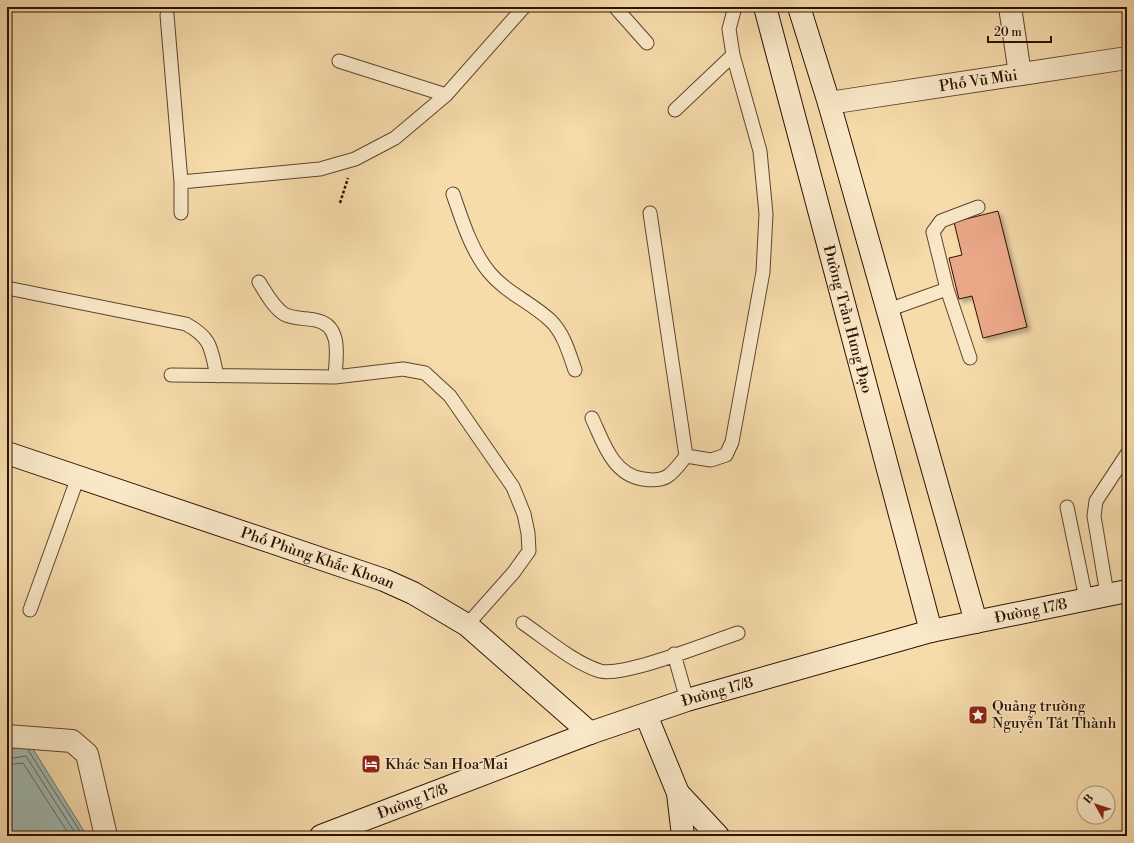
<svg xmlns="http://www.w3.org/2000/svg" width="1134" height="843" font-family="'Libre Bodoni',serif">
	<defs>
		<filter id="shadow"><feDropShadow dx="3.5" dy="3.5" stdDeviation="2" flood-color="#0004"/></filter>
	</defs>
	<rect width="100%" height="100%" fill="#f6dbab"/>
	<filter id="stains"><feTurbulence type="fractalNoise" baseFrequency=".005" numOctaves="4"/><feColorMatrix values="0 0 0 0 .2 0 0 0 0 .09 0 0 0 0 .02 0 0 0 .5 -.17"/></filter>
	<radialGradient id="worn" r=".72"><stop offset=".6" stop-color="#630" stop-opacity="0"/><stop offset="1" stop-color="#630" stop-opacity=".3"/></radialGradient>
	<path fill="#a0b9b3" stroke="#73766c" d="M30 744 87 836H7V751Z"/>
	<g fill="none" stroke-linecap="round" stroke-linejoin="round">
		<path stroke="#68665a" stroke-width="1" d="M28 750 83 836
			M7 759 26 756 77 836
			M7 765 23 763 70 836"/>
	</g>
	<path fill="#eba889" stroke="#2f1201" filter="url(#shadow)" d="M998 211 1027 327 983 338 972 296 959 299 949 258 962 255 954 222Z"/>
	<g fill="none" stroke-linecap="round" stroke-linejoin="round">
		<g stroke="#61442c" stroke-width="15">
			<path id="lane" d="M615 7 647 43
				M167 15 181 182V213
				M339 61 446 95
				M675 110 733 55
				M181 182 320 169 355 159 395 138 446 95 524 7
				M453 194C462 220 471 250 489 272 506 293 531 302 551 321 564 334 569 353 575 370
				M259 282C266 293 273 307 284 314 293 319 305 318 315 320 343 325 336 357 335 377
				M7 288 186 324C212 338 211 349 217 376
				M888 310 947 289
				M970 358 947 289 933 232 941 221 978 207
				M171 375 335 377 403 369 425 373 450 396 513 487 524 514 528 533 529 551 514 572 467 625
				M592 418C603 442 613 475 643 479 667 483 672 474 686 456L650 213
				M686 456 711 460 726 455 732 442 763 272 766 214 760 151 733 55 729 29 735 7
				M1067 507 1086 599
				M1107 594 1094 516 1096 501 1127 454
				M30 610 78 477
				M523 623C545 638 574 663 600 671 625 677 710 642 738 633
				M674 654 687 700"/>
		</g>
		<g stroke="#61442c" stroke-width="24">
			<g id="street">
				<path d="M1010 7 1020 74"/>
				<path id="s1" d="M829 103 1127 58"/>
				<path d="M7 736 72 741 87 754 106 836"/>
			</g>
		</g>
		<g stroke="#2f1201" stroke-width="24">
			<g id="secondary">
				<path id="s2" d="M765 7 931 631"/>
				<path d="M799 7 829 103 976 622"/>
				<path id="s3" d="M7 453 384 580 413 593 467 625 590 733"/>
				<path d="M646 715 678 793 683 836"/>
				<path d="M678 793 718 836"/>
				<path id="s4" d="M321 836 590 733 687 700 931 631 1127 591"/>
			</g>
		</g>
		<path stroke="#2f1201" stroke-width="2.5" stroke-dasharray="3 2" stroke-linecap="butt" d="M340 203 348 178"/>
		<use href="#lane" stroke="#f9e8c8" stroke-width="13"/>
		<use href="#street" stroke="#f9e8c8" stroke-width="22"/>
		<use href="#secondary" stroke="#f9e8c8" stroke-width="22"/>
	</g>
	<defs>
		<g id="sight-square" transform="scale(1)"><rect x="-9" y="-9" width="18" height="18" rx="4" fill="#8f2418" stroke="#f9e8c8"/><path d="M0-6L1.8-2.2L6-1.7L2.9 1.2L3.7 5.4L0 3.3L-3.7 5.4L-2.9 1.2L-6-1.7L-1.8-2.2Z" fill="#fff"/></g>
		<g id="hotel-square" transform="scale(1)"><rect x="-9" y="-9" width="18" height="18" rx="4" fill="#8f2418" stroke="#f9e8c8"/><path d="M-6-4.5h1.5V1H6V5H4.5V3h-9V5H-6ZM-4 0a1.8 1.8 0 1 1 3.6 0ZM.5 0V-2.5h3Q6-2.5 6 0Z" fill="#fff"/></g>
	</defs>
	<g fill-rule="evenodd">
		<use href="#sight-square" x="978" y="715"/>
		<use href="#hotel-square" x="371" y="764"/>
	</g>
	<g text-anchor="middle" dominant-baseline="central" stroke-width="3" stroke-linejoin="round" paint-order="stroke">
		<g font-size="15" fill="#2f1201" stroke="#f9e8c8">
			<text stroke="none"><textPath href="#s1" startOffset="151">Phố Vũ Mùi</textPath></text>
			<text stroke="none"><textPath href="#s2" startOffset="323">Đường Trần Hưng Đạo</textPath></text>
			<text stroke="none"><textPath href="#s3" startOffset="328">Phố Phùng Khắc Khoan</textPath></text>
			<text stroke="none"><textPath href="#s4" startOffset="746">Đường 17/8</textPath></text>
			<text stroke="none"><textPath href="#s4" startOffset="422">Đường 17/8</textPath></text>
			<text stroke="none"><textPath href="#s4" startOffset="98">Đường 17/8</textPath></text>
		</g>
		<g font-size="15" fill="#2f1201" stroke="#f9e8c8" text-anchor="start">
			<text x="992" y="706">Quảng trường<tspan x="992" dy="17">Nguyễn Tất Thành</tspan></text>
			<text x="385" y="764">Khác San Hoa Mai</text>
		</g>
	</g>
	<rect width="1134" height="843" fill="none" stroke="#f6dbab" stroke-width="24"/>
	<rect x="8" y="8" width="1118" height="827" fill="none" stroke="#2f1201" stroke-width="2"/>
	<rect x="12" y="12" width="1110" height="819" fill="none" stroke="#2f1201"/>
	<g transform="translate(1096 805) rotate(309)"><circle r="19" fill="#f9e8c8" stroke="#a89278"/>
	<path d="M0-3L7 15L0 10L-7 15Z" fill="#8f2418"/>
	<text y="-6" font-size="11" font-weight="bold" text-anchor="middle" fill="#2f1201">B</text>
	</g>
	<path d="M988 36v6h63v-6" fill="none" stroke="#2f1201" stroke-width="2"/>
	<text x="994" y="36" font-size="12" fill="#2f1201" stroke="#f9e8c8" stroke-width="3" paint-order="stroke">20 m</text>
	<rect width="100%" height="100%" filter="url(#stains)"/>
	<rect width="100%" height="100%" fill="url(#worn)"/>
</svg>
